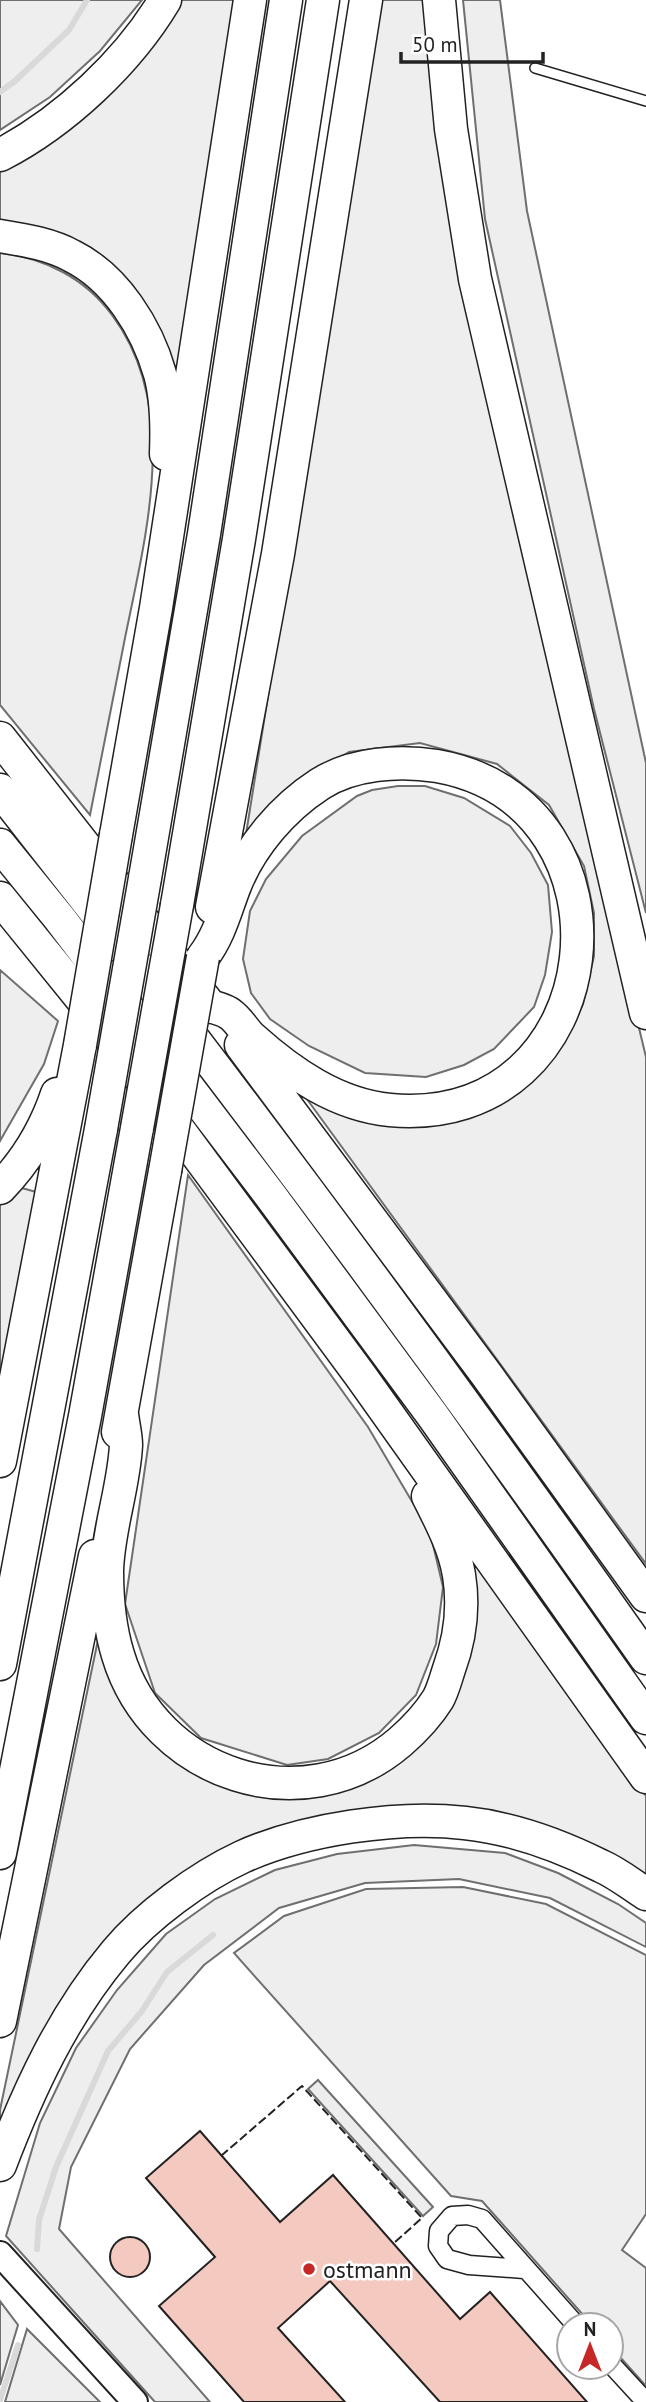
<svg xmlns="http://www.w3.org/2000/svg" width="646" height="2402" font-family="'PT Sans',sans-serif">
	<rect width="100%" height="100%" fill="#fff"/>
	<path fill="#eee" stroke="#6f6f6f" stroke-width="2" d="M0 0H142L100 51 50 97 0 130Z
		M175 0H239L178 390 142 312 0 225V165Z
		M379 0H429L598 858 646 1057V1564L301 1091 390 1120 537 1073 566 1039 583 1004 594 956V913L584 866 549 805 497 764 420 743 349 752 298 785 246 834Z
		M463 0H500L527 211 646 763V913L594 709 485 219Z
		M0 253C45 258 85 278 112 315 181 408 146 534 125 638 113 697 102 756 90 815L0 705Z
		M398 786H425L464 798 510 826 531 853 548 885 552 932 545 975 534 1007 494 1049 464 1065 426 1077 365 1073 309 1046 270 1019 251 993 243 959 250 911 266 879 302 836 357 796 372 790Z
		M0 970 58 1021 44 1064 0 1141Z
		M188 1175 368 1427 430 1532 443 1587 436 1644 416 1695 379 1733 328 1759 287 1765 201 1738 155 1693 125 1604Z
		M18 1187 40 1193 0 1397V1205Z
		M465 1545 646 1796V1883L586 1848 372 1812 148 1908 0 2144V2110L99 1635 121 1693 260 1790 425 1735Z
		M414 1845 505 1853 558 1873 618 1904 646 1923V1947L550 1898 459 1879 365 1883 279 1908 204 1965 130 2049 71 2167 59 2229 210 2402H155L6 2236 40 2123 76 2048 117 1990 166 1934 215 1899 275 1870 337 1854Z
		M463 1887 546 1904 646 1955V2214L622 2250 646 2268V2386L611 2347V2325H592L482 2201 451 2196 234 1953 284 1916 366 1889Z
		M0 2301 18 2325 0 2385Z
		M27 2329 100 2402H5Z"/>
	<path fill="#ededed" stroke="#6f6f6f" stroke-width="2" d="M318 2080 433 2207 423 2216 308 2089Z"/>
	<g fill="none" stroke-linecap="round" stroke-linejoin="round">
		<path stroke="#d9d9d9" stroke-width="6" d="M0 92 15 81 69 30 87 0
			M37 2249 39 2220 56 2167 108 2051 142 2011 167 1972 213 1935
			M0 2400 18 2345"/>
	</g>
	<path fill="#f3c9c0" stroke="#222" stroke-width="2" d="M200 2131 280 2222 333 2175 460 2319 490 2292 587 2402H440L330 2281 278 2328 345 2402H244L159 2306 215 2257 146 2178Z
		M110 2257a20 20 0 1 1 40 0a20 20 0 1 1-40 0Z"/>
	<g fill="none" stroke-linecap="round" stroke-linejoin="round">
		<g stroke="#222" stroke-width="12">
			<path id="lane" d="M535 68 646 101"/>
		</g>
		<g stroke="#222" stroke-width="21">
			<path id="street" d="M524 2269 469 2265 447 2259 438 2246 439 2231 452 2216 468 2215 482 2219 576 2325
				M611 2364 646 2402"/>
		</g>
		<g stroke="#222" stroke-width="28">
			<path id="secondary" d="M0 2254 135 2402"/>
		</g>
		<g stroke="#222" stroke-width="35">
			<path id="highway" d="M439 0 451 129 475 279 646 1013
				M0 155C64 122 128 62 165 0
				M0 236C24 240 50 244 72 256 116 278 147 328 160 374 167 399 167 428 166 454
				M0 738 211 1007
				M0 790C224 1073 439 1363 646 1658
				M116 835 156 608 250 0
				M0 845 60 919 270 1195 433 1416 646 1718
				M145 878 204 534 286 0
				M0 898 85 1003 360 1375 646 1777
				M177 905 239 539 323 0
				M212 907 278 554 366 0
				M203 957C219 936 225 912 234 888 250 846 283 808 320 784 353 763 399 760 437 766 646 803 614 1130 390 1110 337 1105 291 1073 252 1038 244 1031 239 1020 230 1014 225 1010 216 1008 210 1006
				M241 1045 486 1374 646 1596
				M0 1188C27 1160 45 1130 57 1094
				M122 1414C123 1424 126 1435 126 1445 124 1487 108 1529 107 1571 107 1599 110 1629 118 1655 154 1775 303 1825 400 1742 415 1729 428 1715 438 1699 443 1690 446 1678 449 1669 460 1639 464 1606 459 1575 454 1546 441 1522 428 1496
				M118 1432 165 1171
				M0 1461 80 1045
				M0 1664 101 1129
				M0 1853 85 1416 137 1128
				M0 2021 95 1556
				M0 2165C29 2089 63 2015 116 1952 146 1916 199 1877 242 1857 304 1829 398 1815 465 1823 512 1828 559 1845 601 1866 617 1873 632 1885 646 1894"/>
		</g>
		<use href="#lane" stroke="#fff" stroke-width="9"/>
		<use href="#street" stroke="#fff" stroke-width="18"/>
		<use href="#secondary" stroke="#fff" stroke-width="24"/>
		<use href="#highway" stroke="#fff" stroke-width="32"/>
		<g stroke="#222" stroke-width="35" stroke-linecap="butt">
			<path id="highway-bridge" d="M80 1045 116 835
				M137 1128 177 905
				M101 1129 145 878
				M165 1171 203 957"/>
		</g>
		<use href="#highway-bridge" stroke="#fff" stroke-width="32"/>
		<path stroke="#222" stroke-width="2" stroke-dasharray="9 3.5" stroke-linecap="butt" d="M221 2156 302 2086 422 2218 395 2242"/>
	</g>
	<circle fill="#c62828" stroke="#fff" stroke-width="2.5" cx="309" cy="2269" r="7"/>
	<g text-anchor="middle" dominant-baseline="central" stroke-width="5" stroke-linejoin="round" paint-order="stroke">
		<g font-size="24" fill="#222" stroke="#fff" text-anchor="start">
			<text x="323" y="2269">ostmann</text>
		</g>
	</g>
	<g transform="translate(590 2346)"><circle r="33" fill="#ffffff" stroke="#a7a7a7" stroke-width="2"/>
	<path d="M0-5L12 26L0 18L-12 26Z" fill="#c62828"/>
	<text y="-10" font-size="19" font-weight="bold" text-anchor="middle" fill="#222222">N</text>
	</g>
	<path d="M401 52v10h142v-10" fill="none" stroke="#222222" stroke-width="3.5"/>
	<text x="412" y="52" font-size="21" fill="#222222" stroke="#ffffff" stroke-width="5" paint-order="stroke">50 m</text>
</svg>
